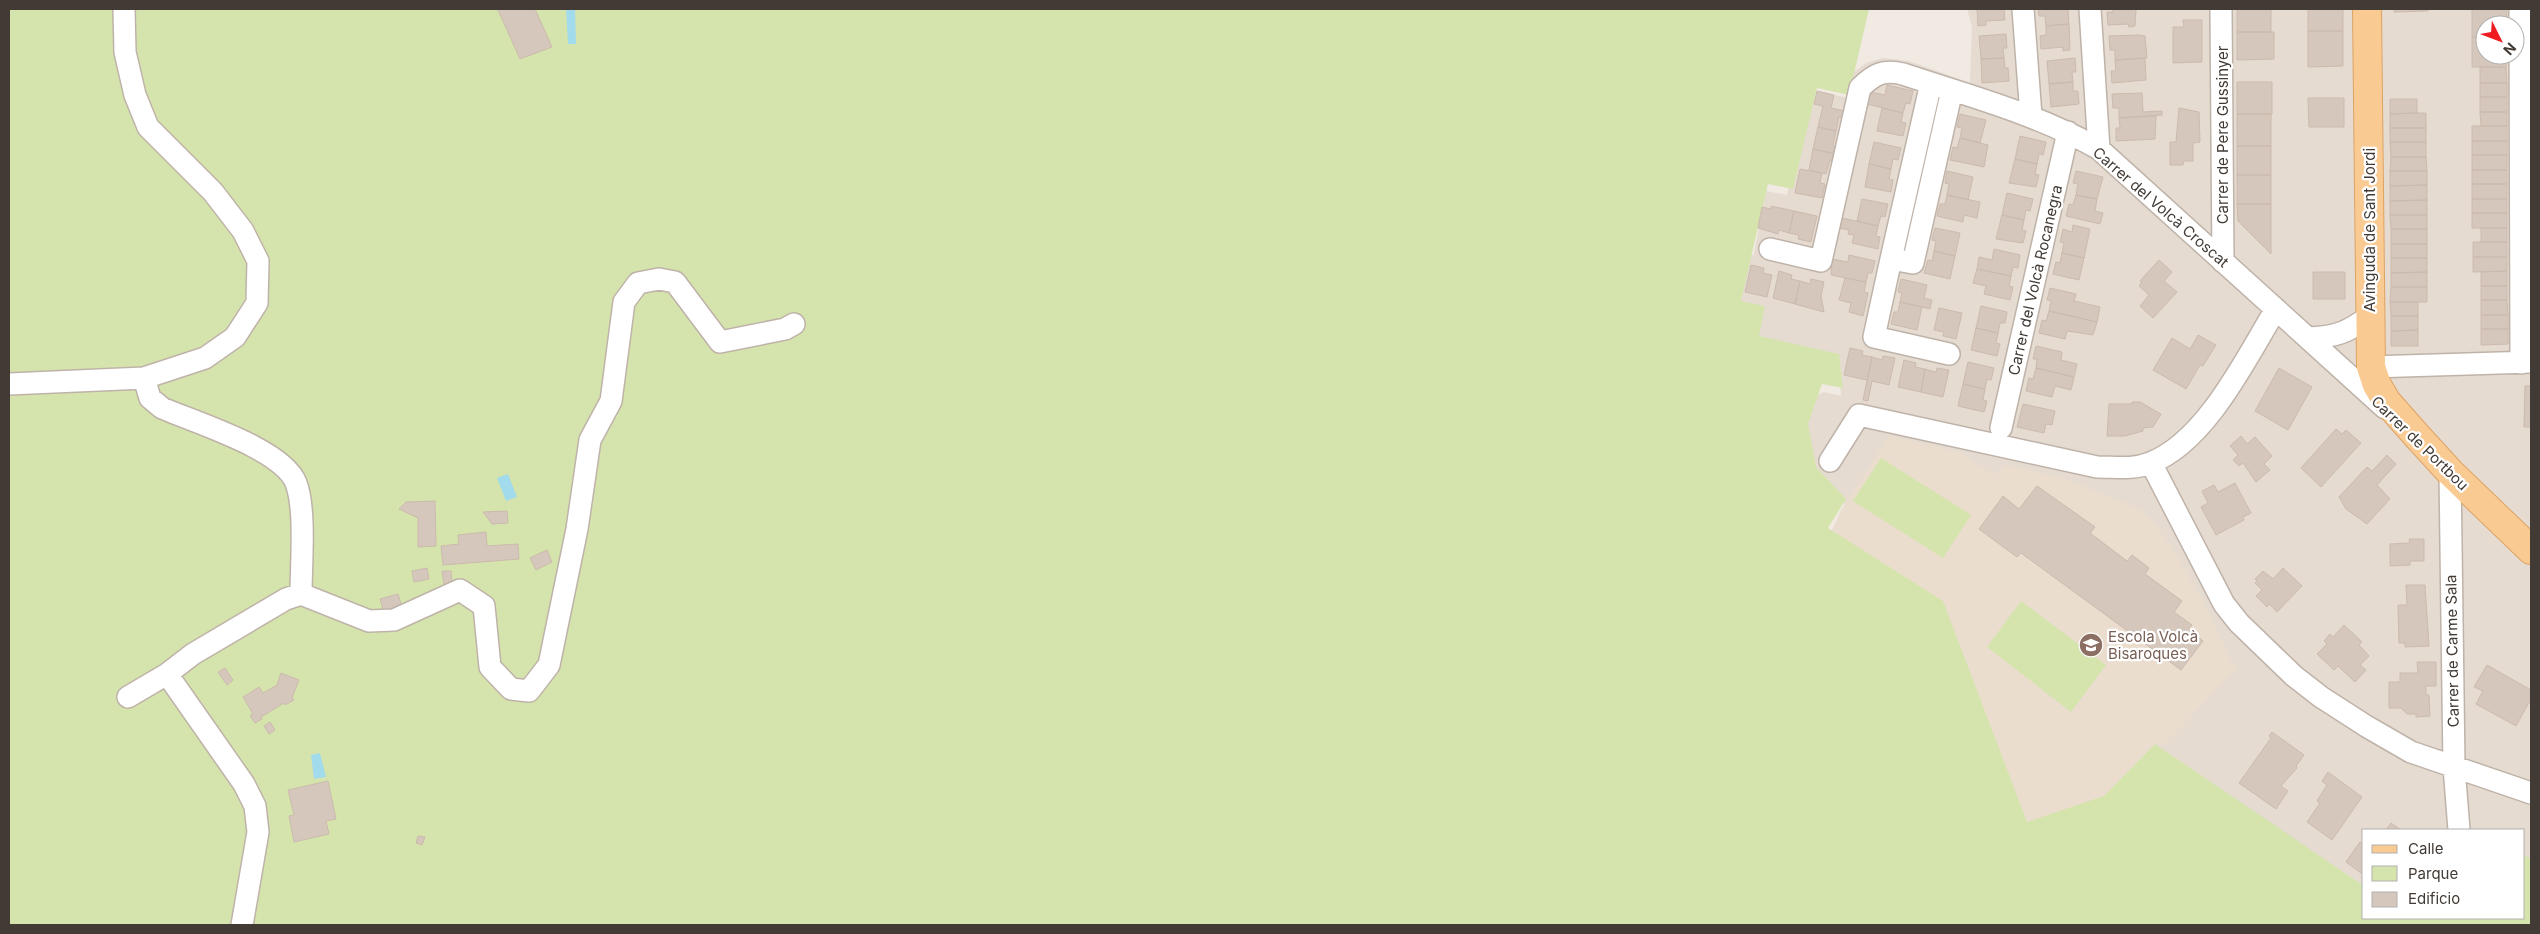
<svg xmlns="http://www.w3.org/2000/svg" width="2540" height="934" font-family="Inter,sans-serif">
	<rect width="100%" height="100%" fill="#f1eae3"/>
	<path fill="#e5dbd1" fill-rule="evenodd" d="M1967 9H2531V896L2524 889V830H2364V893L1946 611 1832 530 1845 504 1836 500 1815 468 1806 423 1815 396 1824 392 1841 396 1838 357 1758 338 1734 305 1749 258 1754 254 1766 191 1787 195 1793 168 1791 167 1817 91 1848 98 1854 72 1866 63 1883 58 1909 61 1970 83 1972 27ZM2485 25H2515V55H2485Z"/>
	<path fill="#eaddcd" d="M1889 436 1960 452 1994 475 2005 464 2066 479 2134 506 2150 519 2169 543 2205 604 2231 661 2238 667 2162 747 2157 744 2107 797 2032 836 1862 554 1833 530 1841 510Z"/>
	<path fill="#d5e4ad" d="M9 9H1869L1849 95 1817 88 1793 189 1768 184 1741 301 1765 306 1759 336 1839 354 1843 388 1822 384 1808 424 1816 467 1846 499 1828 528 1943 601 2027 822 2104 796 2155 744 2364 886V918H2524V855L2531 859V925H9Z
		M1881 458 1971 515 1943 558 1853 501Z
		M2021 601 2106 665 2071 712 1987 647Z"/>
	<path fill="#a1dbec" d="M566 9H575L576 44H568Z
		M508 474 517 497 506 501 497 478Z
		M320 753 326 777 314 779 311 755Z"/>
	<path fill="#d5c7bc" stroke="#ccbaad" d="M502 9H535L552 47 520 59 498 10Z
		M1977 9H2004L2005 20 1986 21V25L1978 26Z
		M2038 9H2068L2069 24 2046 26 2045 16H2039Z
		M2112 9H2136L2135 26 2129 27 2128 24 2108 25 2107 12H2113Z
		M2237 9H2271V32H2237Z
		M2308 9H2343V31H2308Z
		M2394 9H2428V11L2394 12Z
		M2472 9H2507L2506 25H2485V37H2472Z
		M2183 20H2202V62L2173 63V27H2184Z
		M2069 24 2070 50 2063 51V47L2041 49 2040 36 2046 35V26Z
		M2308 31H2343V66L2308 67Z
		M2237 32H2274V59L2237 60Z
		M2006 34 2007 48H2003L2004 58 1981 59 1979 36Z
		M2138 35 2145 36 2147 58 2115 60V50H2110L2109 36Z
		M2472 37H2485V55H2507L2506 67H2472Z
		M2004 58 2005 68H2008L2009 81 1982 83 1981 59Z
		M2075 58 2076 72H2072L2073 82 2049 84 2047 61Z
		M2145 58 2146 80 2112 83 2111 71H2116L2115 60Z
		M2480 67H2506L2507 83H2480Z
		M2073 82V91H2078L2079 104 2051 107 2049 84Z
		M2237 82H2272V114H2237Z
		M2480 83H2507V97H2480Z
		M1887 85 1913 91 1910 104 1906 103 1903 113 1867 104 1870 92 1885 95Z
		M1817 91 1834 95 1831 108 1845 111 1843 118 1839 117 1836 131 1818 127 1823 106 1814 104Z
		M2142 93 2143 112 2162 111V115L2119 118V108H2113L2112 94Z
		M2480 97H2507V112H2480Z
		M2308 98H2344V127H2309Z
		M2390 99H2417V113L2390 114Z
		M1882 108 1903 113 1901 122 1906 123 1903 136 1877 131Z
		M2179 108 2199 112 2200 142 2193 143V161H2184L2183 165H2170V142H2176Z
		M2480 112H2507V126H2481Z
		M2417 113H2426V128H2390V114Z
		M1960 114 1986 120 1980 143 1960 138 1962 128 1957 127Z
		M2237 114H2271V146H2237Z
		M2156 116 2155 139 2116 141V128H2120L2119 118Z
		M2472 126H2507V141H2472Z
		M1818 127 1836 131 1833 146 1836 147 1835 154 1813 149Z
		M2390 128H2426V142H2390Z
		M2020 136 2046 142 2043 155 2039 154 2037 164 2015 159Z
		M1960 138 1988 145 1984 167 1950 160 1953 147 1957 148Z
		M2472 141H2507V155H2472Z
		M1874 142 1901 148 1898 160 1893 159 1891 169 1869 164Z
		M2390 142H2426V157H2391Z
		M2237 146H2271V175H2237Z
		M1813 149 1835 154 1833 161 1830 160 1826 174 1809 170Z
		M2472 155H2507V170H2472Z
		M2391 157H2426L2427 171H2390Z
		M2015 159 2037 164 2035 174 2039 175 2036 187 2009 183Z
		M1869 164 1891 169 1889 179 1893 180 1891 192 1865 187Z
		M1800 169 1822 173 1820 183 1825 184 1822 198 1795 193Z
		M2472 170H2507V184H2472Z
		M1947 171 1973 177 1968 200 1947 195 1949 184 1945 183Z
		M2076 171 2103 177 2097 199 2076 195 2078 184 2073 183Z
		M2390 171H2427V185L2390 186Z
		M2237 175H2271V204H2237Z
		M2472 184H2507V199H2472Z
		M2427 185V200L2390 201V186Z
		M2007 193 2033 199 2030 211 2026 210 2024 220 2002 215Z
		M1947 195 1980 202 1977 218 1964 215 1963 222 1937 216 1940 204H1945Z
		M2076 195 2097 199 2095 211 2103 213 2100 224 2066 216 2069 204 2073 205Z
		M1862 199 1888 204 1885 217 1881 216 1878 226 1857 221Z
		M2472 199H2507V213H2472Z
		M2427 200V215H2390V201Z
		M2237 204H2271V254L2238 221Z
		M1771 206 1794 211 1789 233 1779 230 1778 234 1758 228 1762 207 1771 209Z
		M1794 211 1817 216 1811 242 1798 239 1799 235 1789 233Z
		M2472 213H2507V228H2472Z
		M2002 215 2024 220 2022 230 2026 231 2023 243 1996 239Z
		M2390 215H2427V229H2391Z
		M1842 218 1878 226 1876 236 1880 237 1878 249 1852 243 1854 235 1848 234 1849 230 1839 228Z
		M2073 225 2090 229 2084 258 2062 253 2064 243 2060 242 2063 229 2072 232Z
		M1935 228 1960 233 1955 256 1934 251 1936 241 1932 240Z
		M2481 228H2507V242H2481Z
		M2391 229H2427V244H2391Z
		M2473 242H2507V257H2473Z
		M2391 244H2427V258H2391Z
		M1994 249 2020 255 2018 268 2013 267 2011 276 1977 269 1979 257 1992 260Z
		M1934 251 1955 256 1950 279 1924 273 1928 260 1932 261Z
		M2062 253 2084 258 2079 280 2053 274 2056 262 2060 263Z
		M1849 255 1875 261 1872 273H1868L1866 282 1831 275 1832 259 1848 262Z
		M2473 257H2507V271L2473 272Z
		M2391 258H2427V272L2391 273Z
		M2159 260 2172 272 2164 281 2177 292 2153 318 2140 306 2149 295 2139 286 2142 282 2140 281Z
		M1751 265 1764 268 1763 273 1772 275 1767 297 1745 292Z
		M1977 269 2011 276 2009 286 2013 287 2010 300 1984 294 1986 286 1973 283Z
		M1779 271 1792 275 1791 279 1800 281 1795 304 1773 298Z
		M2507 271V286H2481V272Z
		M2313 272H2345V299H2313Z
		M2427 272V287H2391V273Z
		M1845 278 1866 282 1864 292 1868 293 1863 316 1849 312 1851 303 1839 300Z
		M1811 279 1824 282 1821 296 1824 312 1795 304 1800 281 1810 284Z
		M1901 279 1927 285 1924 298 1932 300 1930 309 1900 302 1902 293 1898 292Z
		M2481 286H2507V300H2481Z
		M2391 287H2427V302H2390Z
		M2050 288 2076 294 2074 301 2100 307 2097 322 2049 311 2051 301 2047 300Z
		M2481 300H2507L2508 315H2481Z
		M1900 302 1922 307 1917 330 1891 324 1894 312H1898Z
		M2390 302H2418V316H2391Z
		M1981 306 2007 312 2005 323H2000L1998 333 1976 328Z
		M1939 308 1962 313 1956 339 1943 336 1944 332 1934 330Z
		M2049 311 2097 322 2093 335 2067 331 2065 339 2039 333 2042 320 2046 321Z
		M2481 315H2508V329H2481Z
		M2391 316H2418V330L2391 331Z
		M1976 328 1998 333 1996 343 2000 344 1997 356 1971 350Z
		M2481 329H2508V344L2481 345Z
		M2418 330V346H2391V331Z
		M2198 335 2216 345 2203 366 2200 365 2186 389 2153 370 2172 338 2190 349Z
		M2036 346 2062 352 2061 360 2077 364 2074 377 2036 368 2037 359H2033Z
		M1850 348 1863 351 1862 355 1872 357 1867 380 1844 375Z
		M1883 356 1895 358 1889 385 1872 381 1868 401 1863 400 1872 357 1882 360Z
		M1904 360 1916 363 1915 367 1925 369 1921 392 1898 387Z
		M1968 362 1994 368 1991 380 1987 379 1985 389 1963 384Z
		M1937 368 1949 370 1943 397 1921 392 1925 369 1936 372Z
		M2036 368 2074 377 2071 390 2055 386 2052 397 2026 391 2029 378 2033 379Z
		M2279 368 2312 387 2288 430 2255 411Z
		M1963 384 1985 389 1983 400 1987 401 1984 412 1958 406Z
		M2525 386H2531V427H2524Z
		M2132 402H2140L2161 414 2153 427 2143 428V431L2125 436H2107L2109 404H2132Z
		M2023 404 2055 411 2052 425 2046 424 2044 433 2017 427Z
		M2336 429 2342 434 2346 430 2361 443 2321 487 2301 468Z
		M2241 436 2247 444 2255 437 2272 456 2264 464 2270 470 2256 482 2243 463 2239 466 2233 460 2238 455 2230 446Z
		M2387 455 2396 464 2377 485 2390 499 2367 524 2346 509 2339 497 2367 467 2372 471Z
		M2235 483 2251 513 2243 517 2244 520 2216 535 2201 507 2208 503 2202 491 2214 485 2218 492Z
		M2037 486 2095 527 2090 533 2127 561 2132 555 2149 568 2145 574 2182 601 2174 612 2192 625 2189 629 2203 641 2181 670 2021 553 2017 557 1979 529 2003 496 2019 509Z
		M435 501 436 546 418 547V518L399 509 406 502Z
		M507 511 508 523 492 524 483 512Z
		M486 532 487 546 518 544 519 559 443 565 441 546 459 544 458 535Z
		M2409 539H2424V561H2410V565L2390 566V544L2410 543Z
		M547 550 552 562 536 570 530 558Z
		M427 568 429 579 414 582 412 571Z
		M2283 568 2302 586 2277 612 2269 604 2267 607 2256 596 2262 590 2255 583 2257 581 2255 579 2263 571 2273 579Z
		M442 571H451L452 583 444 584Z
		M2406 585H2425L2429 646 2405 647V643H2399L2398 605H2407Z
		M398 594 402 607 384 613 380 599Z
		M2344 625 2362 642 2359 645 2369 656 2360 665 2366 670 2355 682 2338 666 2334 670 2317 654 2327 644 2324 641 2330 634 2333 637Z
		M2417 662H2436V686H2426V695H2429L2430 716 2416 717V714H2407L2401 708H2389V682H2400V673H2418Z
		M2487 665 2531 690V699L2516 726 2476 704 2483 691 2474 687Z
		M225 668 233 680 227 685 218 672Z
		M281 673 299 680 292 698 294 700 285 705 284 703 261 717 262 719 255 723 250 716 253 714 243 697 259 687 263 693 277 685Z
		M270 722 275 730 269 734 264 726Z
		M2272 732 2304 755 2296 766 2297 768 2281 786 2288 791 2276 809 2239 783 2271 738 2269 736Z
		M2328 772 2362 797 2332 840 2307 822 2320 803 2317 801 2327 785 2322 781Z
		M328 781 336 819 326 821 329 834 294 842 289 816 294 815 288 790Z
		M2391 823 2401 830H2386Z
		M418 836 425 837 422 845 416 843Z
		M2360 842 2364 845V875L2346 862Z"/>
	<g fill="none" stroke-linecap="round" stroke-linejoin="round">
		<g stroke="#bfb3a9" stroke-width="24">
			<path id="minor" d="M2023 9 2031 116
				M2090 9 2099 149
				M2221 9 2223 262
				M2520 9 2521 363
				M1931 83 1891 259 1913 263 1952 90
				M1770 249 1821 261 1860 88C1874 74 1884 69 1903 74 1969 96 2038 114 2099 149L2385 408
				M1891 259 1874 337 1949 354
				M2308 338C2334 337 2348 333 2369 316
				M2371 367 2531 362
				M144 378 150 398 162 408C196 423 283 449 296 483 306 509 301 565 301 594
				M9 384 144 378 205 358 235 337 257 303 258 261 243 231 213 192 148 127 135 95 125 52 124 9
				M2001 428 2068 132
				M1830 461 1859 415 2097 467C2115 467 2133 470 2150 463 2206 442 2246 358 2276 309
				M2151 463 2224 604 2239 623 2294 676 2321 697 2366 726 2411 752 2531 793
				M2450 472 2454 767 2459 830
				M167 674 244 784 255 806 258 832 242 925
				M128 697 167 674 193 654 286 599 301 594 369 621 394 620 460 590 484 606 490 667 511 689 529 691 549 665 577 529 590 440 611 401 624 302 638 283 659 279 675 282 720 342 785 329 794 324"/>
		</g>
		<g stroke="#dda464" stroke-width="30">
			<path id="major" d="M2367 9 2371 367 2377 385 2387 402 2417 436 2450 472 2531 550"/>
		</g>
		<use href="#minor" stroke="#fff" stroke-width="21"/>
		<use href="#major" stroke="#faca93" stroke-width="28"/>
	</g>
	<defs>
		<g id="school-disc" transform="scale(1.25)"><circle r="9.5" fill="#8d6e63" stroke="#fff"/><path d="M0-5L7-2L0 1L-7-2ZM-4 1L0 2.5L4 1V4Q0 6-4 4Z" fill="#fff"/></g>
	</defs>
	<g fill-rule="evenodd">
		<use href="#school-disc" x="2091" y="645"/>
	</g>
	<g text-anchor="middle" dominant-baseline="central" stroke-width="4.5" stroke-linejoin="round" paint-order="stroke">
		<g font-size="15" fill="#423a34" stroke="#fff">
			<text transform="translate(2222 135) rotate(-90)">Carrer de Pere Gussinyer</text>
			<text transform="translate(2161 207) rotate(41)">Carrer del Volcà Croscat</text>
			<text transform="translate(2369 230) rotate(-90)">Avinguda de Sant Jordi</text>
			<text transform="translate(2035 280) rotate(-77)">Carrer del Volcà Rocanegra</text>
			<text transform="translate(2420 443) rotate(44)">Carrer de Portbou</text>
			<text transform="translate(2452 651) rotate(-91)">Carrer de Carme Sala</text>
		</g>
		<g font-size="15" fill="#785e54" stroke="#fff" text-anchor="start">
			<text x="2108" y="636">Escola Volcà<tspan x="2108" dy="17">Bisaroques</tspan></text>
		</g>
	</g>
	<rect width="2540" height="934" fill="none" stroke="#423a34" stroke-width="20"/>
	<rect x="2362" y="829" width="162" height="90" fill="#ffffff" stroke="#b3b0ae"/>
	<rect x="2372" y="845" width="25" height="8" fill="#faca93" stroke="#b3b0ae"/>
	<text x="2408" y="854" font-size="15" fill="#423a34">Calle</text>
	<rect x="2372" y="866" width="25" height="15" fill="#d5e4ad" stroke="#b3b0ae"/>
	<text x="2408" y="879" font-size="15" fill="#423a34">Parque</text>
	<rect x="2372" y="892" width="25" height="15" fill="#d5c7bc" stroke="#b3b0ae"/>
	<text x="2408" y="904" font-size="15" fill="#423a34">Edificio</text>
	<g transform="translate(2500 40) rotate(132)"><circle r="24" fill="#ffffff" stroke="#b3b0ae"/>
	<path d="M0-4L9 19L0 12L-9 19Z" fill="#f01b21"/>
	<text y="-8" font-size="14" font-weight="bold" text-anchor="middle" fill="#423a34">N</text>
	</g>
</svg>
